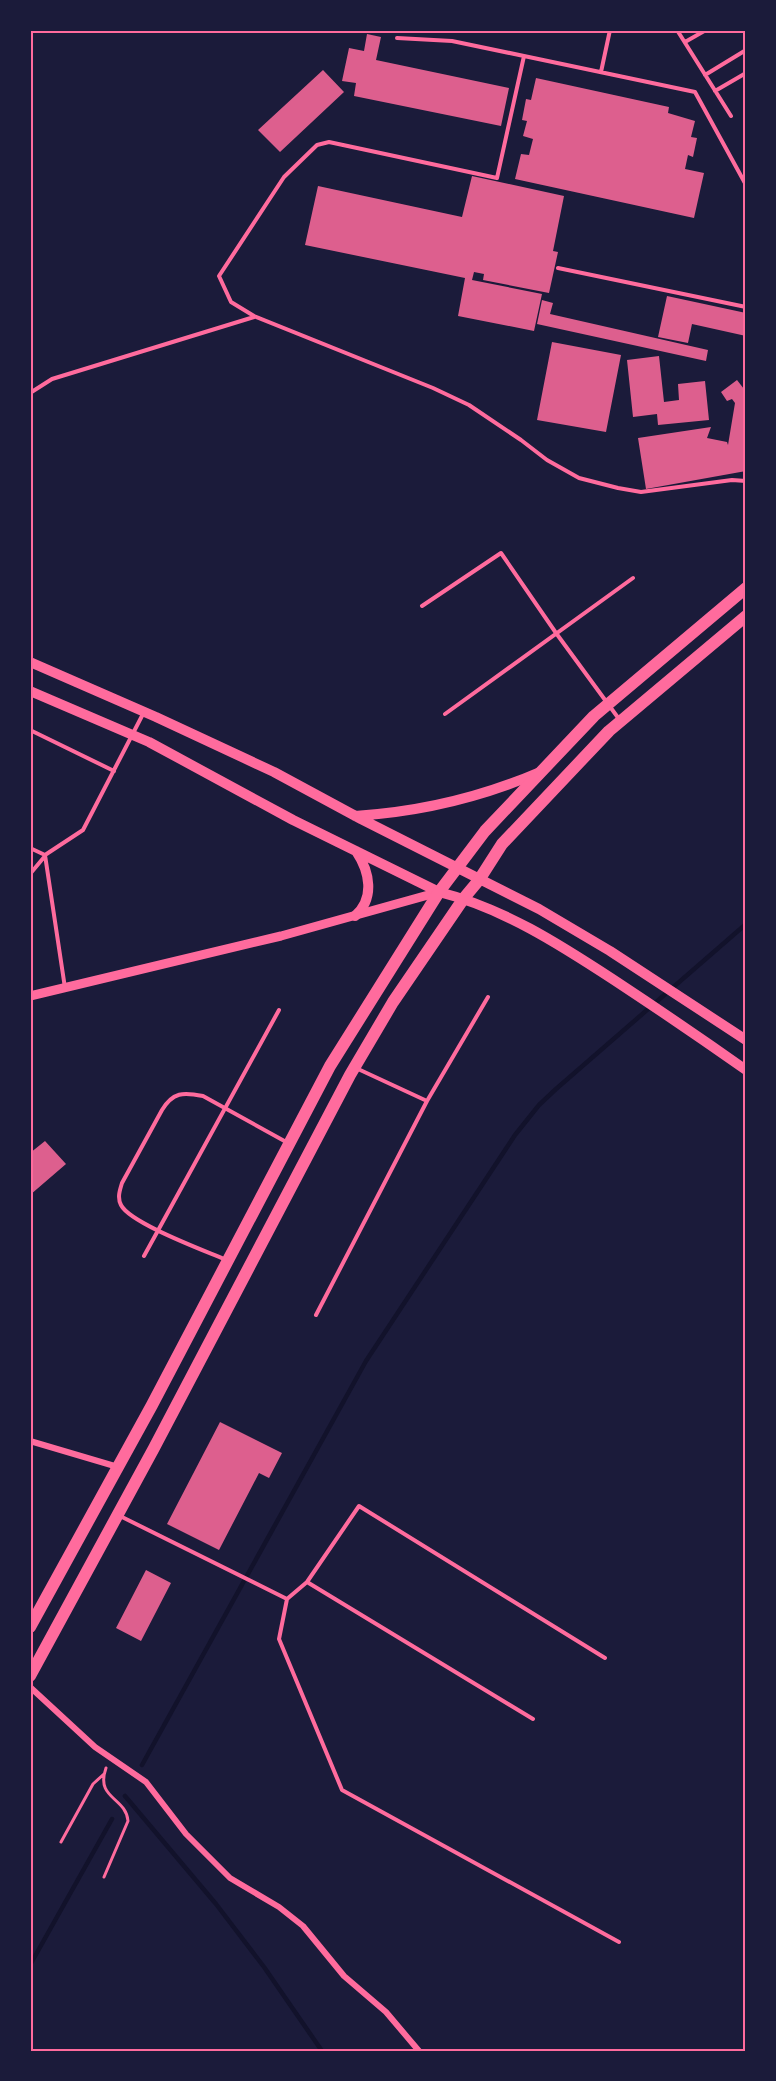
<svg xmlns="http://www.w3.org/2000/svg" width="776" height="2081" font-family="'Space Grotesk',sans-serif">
	<rect width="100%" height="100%" fill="#1b1b3a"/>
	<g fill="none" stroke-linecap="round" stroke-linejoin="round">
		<path stroke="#12122b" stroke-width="4.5" d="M142 1765 366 1361 515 1135 539 1105 556 1089 746 924
			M125 1796 216 1904 264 1967 322 2051
			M30 1965 112 1819"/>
	</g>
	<path fill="#dd5f8e" d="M367 34 381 37 376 60 509 88 501 126 354 96 356 83 342 81 349 48 364 51Z
		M323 70 344 92 280 152 258 130Z
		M536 78 669 107 668 113 695 121 691 137 697 138 693 157 688 155 685 169 704 173 694 218 515 179 521 154 529 155 533 139 523 136 527 121 522 120 526 99 531 100Z
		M472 176 564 196 553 251 558 252 549 293 483 280 484 274 474 272 472 280 542 294 534 331 458 316 465 278 305 245 318 186 462 217Z
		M667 296 746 313V336L692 324 688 343 658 337Z
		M542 300 553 303 550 314 708 350 706 361 537 324Z
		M552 342 621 355 606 432 537 420Z
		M659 356 664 402 679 400 678 384 705 381 709 420 658 425 657 414 633 417 627 360Z
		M737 380 744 389 746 388V471L646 489 638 438 711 427 707 438 727 442 728 445 735 403 732 399 727 401 721 392Z
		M45 1141 66 1164 30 1195V1153Z
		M220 1422 282 1453 269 1478 259 1473 219 1550 167 1524Z
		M146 1570 171 1583 141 1641 116 1628Z"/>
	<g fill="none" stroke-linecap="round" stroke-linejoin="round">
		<path stroke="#ff6b9d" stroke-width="3" d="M61 1842 93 1784 104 1774
			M104 1877 128 1821C126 1797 95 1799 106 1768"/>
		<path stroke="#ff6b9d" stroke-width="4" d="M677 30 731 116
			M397 38 452 41 524 56
			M685 42 706 30
			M601 72 610 30
			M705 75 746 50
			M715 91 746 73
			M746 185 695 92 524 56 497 178 329 142 317 145 284 177 219 276 231 302 254 316 433 388 469 405 521 440 547 460 579 478 618 488 641 492 732 480 746 481
			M558 268 746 307
			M30 393 52 379 254 317
			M422 606 501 553 556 633 619 719
			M445 714 633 578
			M30 730 114 771
			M30 848 45 855 83 830 144 712
			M45 855 65 988
			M30 874 45 856
			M358 1069 427 1101
			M144 1256 279 1010
			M224 1259C203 1250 130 1223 121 1205 117 1197 120 1190 122 1183L162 1110C173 1092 183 1092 203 1096L288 1143
			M316 1315 427 1101 488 997
			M120 1516 287 1599 307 1582 359 1506 605 1658
			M307 1582 533 1719
			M287 1599 279 1639 342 1790 619 1942"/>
		<path stroke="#ff6b9d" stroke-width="6" d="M30 1441 118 1467
			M30 1687 95 1747 146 1782 186 1834 230 1878 279 1907 303 1926 344 1976 386 2012 419 2051"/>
		<path stroke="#ff6b9d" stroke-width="9" d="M30 996 281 936 439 892"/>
		<path stroke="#ff6b9d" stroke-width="10" d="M30 662 156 717 274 772 361 819 539 909 610 951 746 1040
			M30 691 149 742 293 820 439 892C503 908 559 944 614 980 658 1009 702 1039 746 1070
			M355 816C419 812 482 797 540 772
			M355 916C375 898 370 872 356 851"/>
		<path stroke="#ff6b9d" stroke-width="12" d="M30 1627 152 1405 330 1066 439 892 485 831 594 716 746 588
			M30 1676 154 1448 350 1075 393 1002 464 898 479 880 502 844 609 731 746 616"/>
	</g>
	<rect width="776" height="2081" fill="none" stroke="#1b1b3a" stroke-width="63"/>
	<rect x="32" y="32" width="712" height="2018" fill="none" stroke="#ff6b9d" stroke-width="2"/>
</svg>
